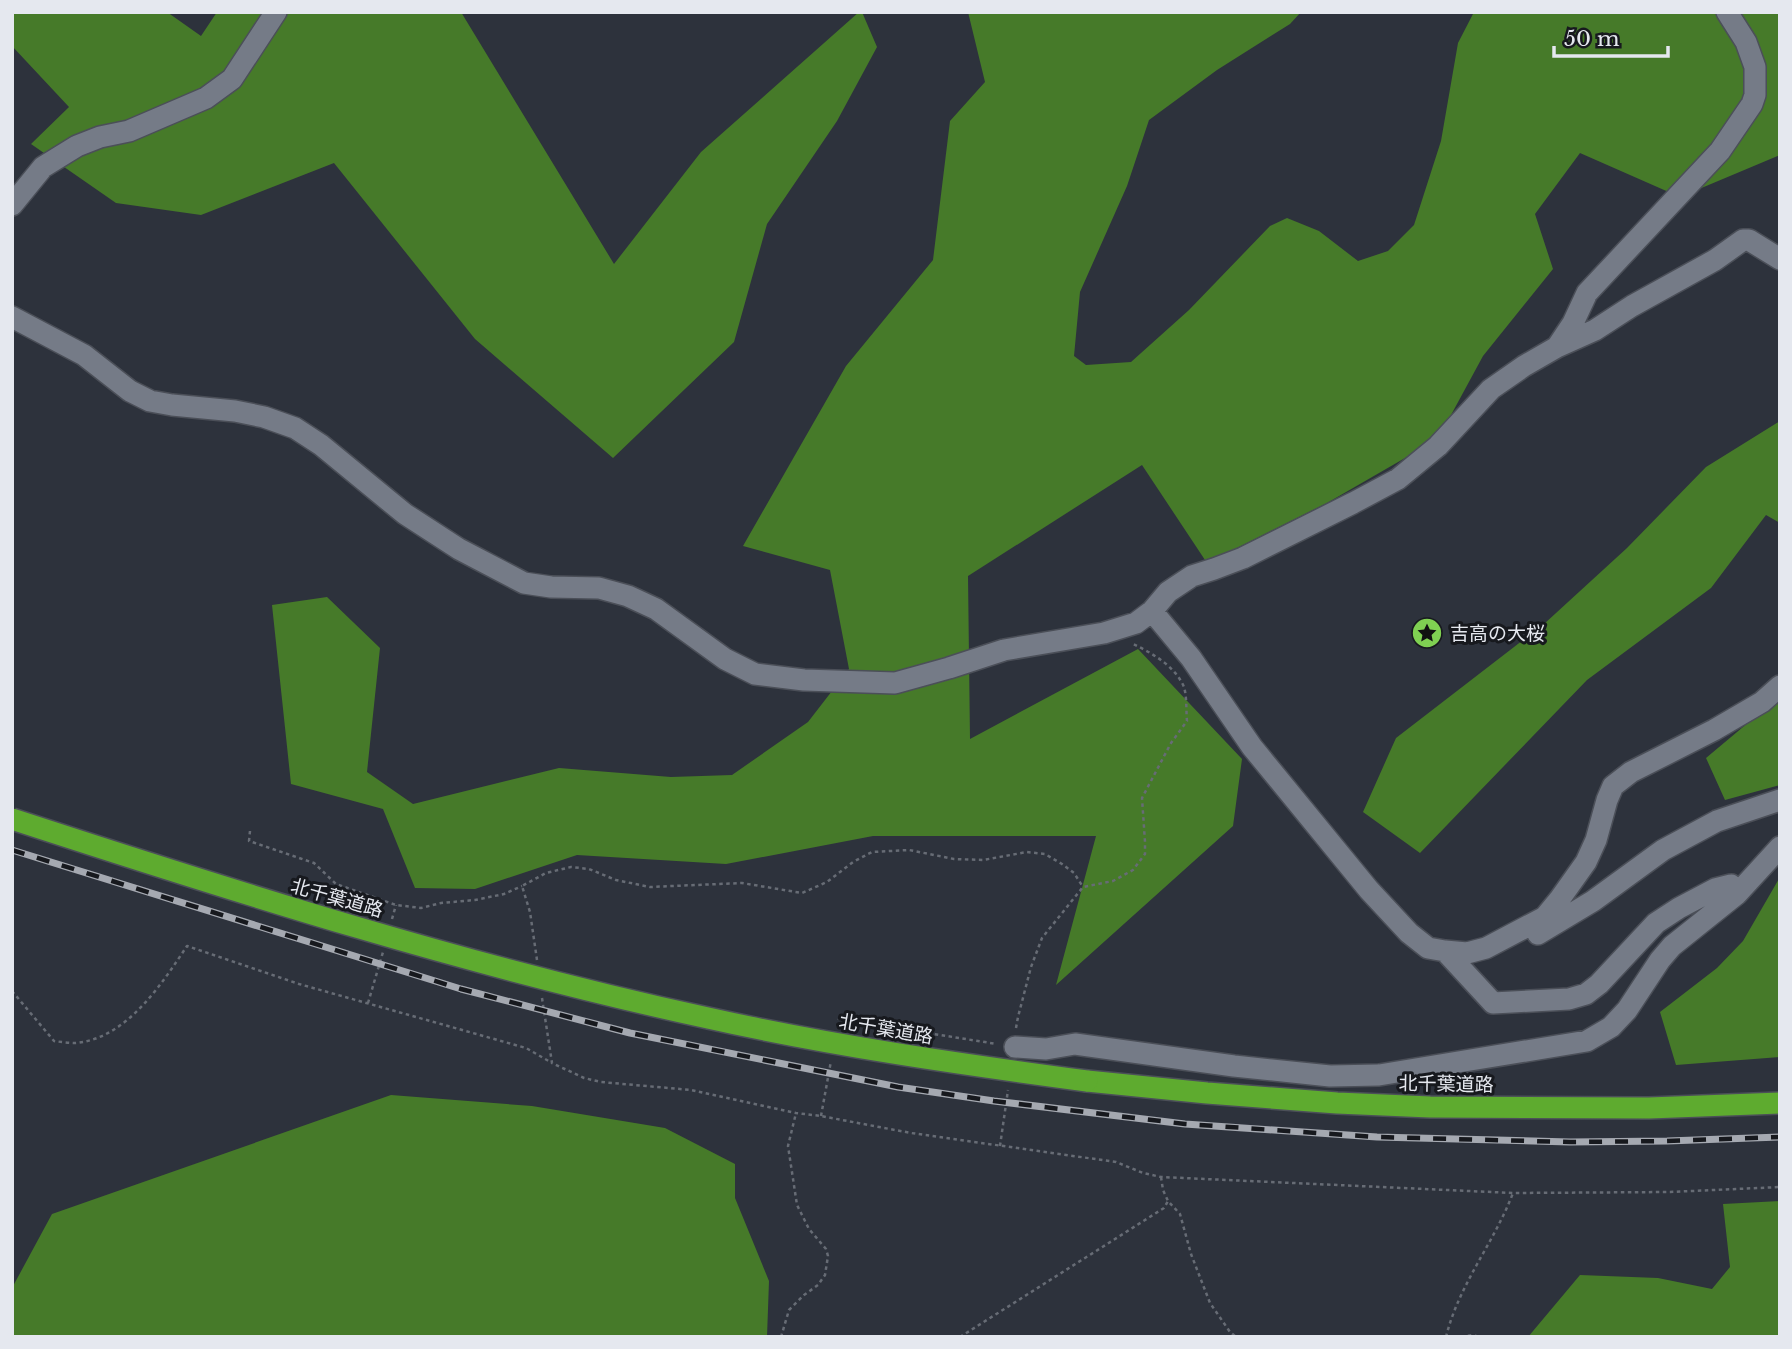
<svg xmlns="http://www.w3.org/2000/svg" width="1792" height="1349" font-family="'Libre Baskerville','Noto Sans JP',serif">
	<rect width="100%" height="100%" fill="#2d323c"/>
	<path fill="#467a29" d="M12 12H167L201 36 217 12H461L614 264 701 152 859 12H862L877 47 837 121 767 224 734 342 613 458 475 339 334 163 201 215 116 203 31 144 69 107 12 46Z
		M968 12H1301L1290 24 1217 70 1149 120 1127 186 1080 292 1074 356 1086 365 1131 362 1189 310 1270 226 1287 218 1319 231 1358 261 1388 251 1414 225 1441 141 1458 43 1474 12H1780V155L1680 197 1580 153 1535 214 1553 269 1483 356 1438 439 1327 503 1207 563 1142 465 968 576 970 739 1138 649 1242 759 1233 826 1056 985 1096 836H873L726 864 577 855 475 889 415 888 383 809 291 784 272 605 327 597 380 648 367 772 413 804 559 768 671 777 732 775 808 722 849 669 830 570 743 546 846 366 933 260 950 121 985 82Z
		M1780 421V523L1766 515 1711 588 1587 680 1420 853 1363 812 1396 738 1544 624 1627 548 1706 467Z
		M1780 696V785L1725 800 1706 758Z
		M1780 877V1057L1676 1065 1660 1012 1717 968 1743 941Z
		M391 1095 532 1106 665 1128 735 1164V1198L769 1281 767 1337H12V1288L52 1214Z
		M1780 1201V1337H1528L1580 1275 1658 1278 1712 1289 1730 1267 1723 1204Z"/>
	<g fill="none" stroke-linecap="round" stroke-linejoin="round">
		<g stroke="#4b4f58" stroke-width="24">
			<path id="minor" d="M12 205 43 167 77 146 100 137 129 131 206 98 232 79 276 12
				M12 317 84 355 130 391 150 401 172 405 235 411 264 417 295 428 321 445 405 514 459 549 524 583 551 587 599 588 628 596 656 609 725 659 755 674 804 680 895 683 949 668 1004 650 1104 633 1136 623 1152 611 1168 592 1192 576 1214 569 1243 558 1353 503 1398 479 1438 446 1491 389 1524 366 1557 347 1595 330 1632 306 1715 260 1743 240H1749L1780 259
				M1557 347 1573 323 1587 293 1720 151 1752 104 1755 95V67L1746 42 1727 12
				M1152 611 1191 658 1252 747 1369 890 1409 933 1428 948 1445 951 1467 953 1486 948 1545 917 1559 900 1586 862 1596 840 1607 800 1613 786 1631 772 1714 730 1762 702 1780 686
				M1737 894 1780 847
				M1538 934 1593 901 1663 850 1717 821 1780 800
				M1015 1047 1046 1049 1075 1044 1234 1066 1330 1076 1379 1075 1587 1041 1611 1027 1627 1010 1660 960 1672 946 1737 894 1731 885 1715 889 1679 908 1656 923 1599 984 1586 994 1569 999 1493 1003 1445 951"/>
		</g>
		<g stroke="#4b4f58" stroke-width="24">
			<path id="highway" d="M1087 1081 1207 1093 1337 1103 1430 1107 1649 1108 1780 1103"/>
		</g>
		<path stroke="#676c75" stroke-width="2.5" stroke-dasharray="3.5 3.5" stroke-linecap="butt" d="M250 831 249 841 314 863 336 884 396 905 421 908 441 903 475 900 504 894 522 886
			M392 919 396 905
			M537 960 530 912 522 886 546 873 571 867 589 869 616 880 650 887 742 883 802 893 827 882 853 862 872 852 909 850 954 859 983 860 1027 852 1045 854 1062 864 1074 873 1083 887
			M12 991 54 1041C61 1042 69 1043 76 1043 127 1038 161 985 187 946L299 984 526 1048 552 1063
			M542 998 552 1063 584 1078 601 1082 691 1090 796 1113 821 1116 911 1133 1116 1162 1143 1173 1161 1177 1513 1193 1670 1192 1780 1187
			M368 1003 383 952
			M838 1027 839 1019 997 1044
			M1016 1028 1018 1017 1031 967 1042 938 1083 887 1113 881 1133 870 1145 854V842L1142 798 1171 743 1187 721C1186 711 1187 697 1184 687 1175 666 1152 653 1133 644
			M821 1116 831 1061
			M1000 1146 1008 1090
			M1161 1177 1163 1190 1168 1201 1180 1214 1191 1254 1210 1303 1230 1332 1236 1337
			M781 1337 789 1310 804 1295 818 1285 825 1275 828 1256 826 1249 809 1229 797 1205 788 1146 796 1113
			M960 1337 1164 1208 1168 1201
			M1446 1337C1459 1284 1494 1243 1513 1193
			M1461 1337 1472 1335 1480 1337"/>
		<use href="#minor" stroke="#757b87" stroke-width="21"/>
		<use href="#highway" stroke="#5eab2f" stroke-width="21"/>
		<g stroke="#a5a9b1" stroke-width="7">
			<path id="rail" d="M12 850 461 989 630 1033 898 1087 994 1101 1185 1124 1377 1137 1570 1142 1667 1141 1780 1137"/>
		</g>
		<use href="#rail" stroke="#17191e" stroke-width="4.5" stroke-dasharray="13" stroke-linecap="butt"/>
		<g stroke="#4b4f58" stroke-width="24" stroke-linecap="butt">
			<path id="highway-bridge" d="M12 819C242 894 472 967 708 1018 833 1046 960 1064 1087 1081"/>
		</g>
		<use href="#highway-bridge" stroke="#5eab2f" stroke-width="21"/>
	</g>
	<defs>
		<g id="sight-disc" transform="scale(1.575)"><circle r="9.5" fill="#7fd052" stroke="#17191e"/><path d="M0-6L1.8-2.2L6-1.7L2.9 1.2L3.7 5.4L0 3.3L-3.7 5.4L-2.9 1.2L-6-1.7L-1.8-2.2Z" fill="#111"/></g>
	</defs>
	<g fill-rule="evenodd">
		<use href="#sight-disc" x="1427" y="633"/>
	</g>
	<g text-anchor="middle" dominant-baseline="central" stroke-width="6" stroke-linejoin="round" paint-order="stroke">
		<g font-size="19" fill="#e5e8ef" stroke="#17191e" text-anchor="start">
			<text x="1450" y="633">吉高の大桜</text>
		</g>
		<g font-size="19" fill="#e5e8ef" stroke="#17191e">
			<text transform="translate(337 898) rotate(16)">北千葉道路</text>
			<text transform="translate(886 1029) rotate(10)">北千葉道路</text>
			<text transform="translate(1446 1084) rotate(1)">北千葉道路</text>
		</g>
	</g>
	<rect width="1792" height="1349" fill="none" stroke="#e5e8ef" stroke-width="28"/>
	<path d="M1554 46v10h114v-10" fill="none" stroke="#e5e8ef" stroke-width="3.5"/>
	<text x="1564" y="46" font-size="21" fill="#e5e8ef" stroke="#17191e" stroke-width="5" paint-order="stroke">50 m</text>
</svg>
